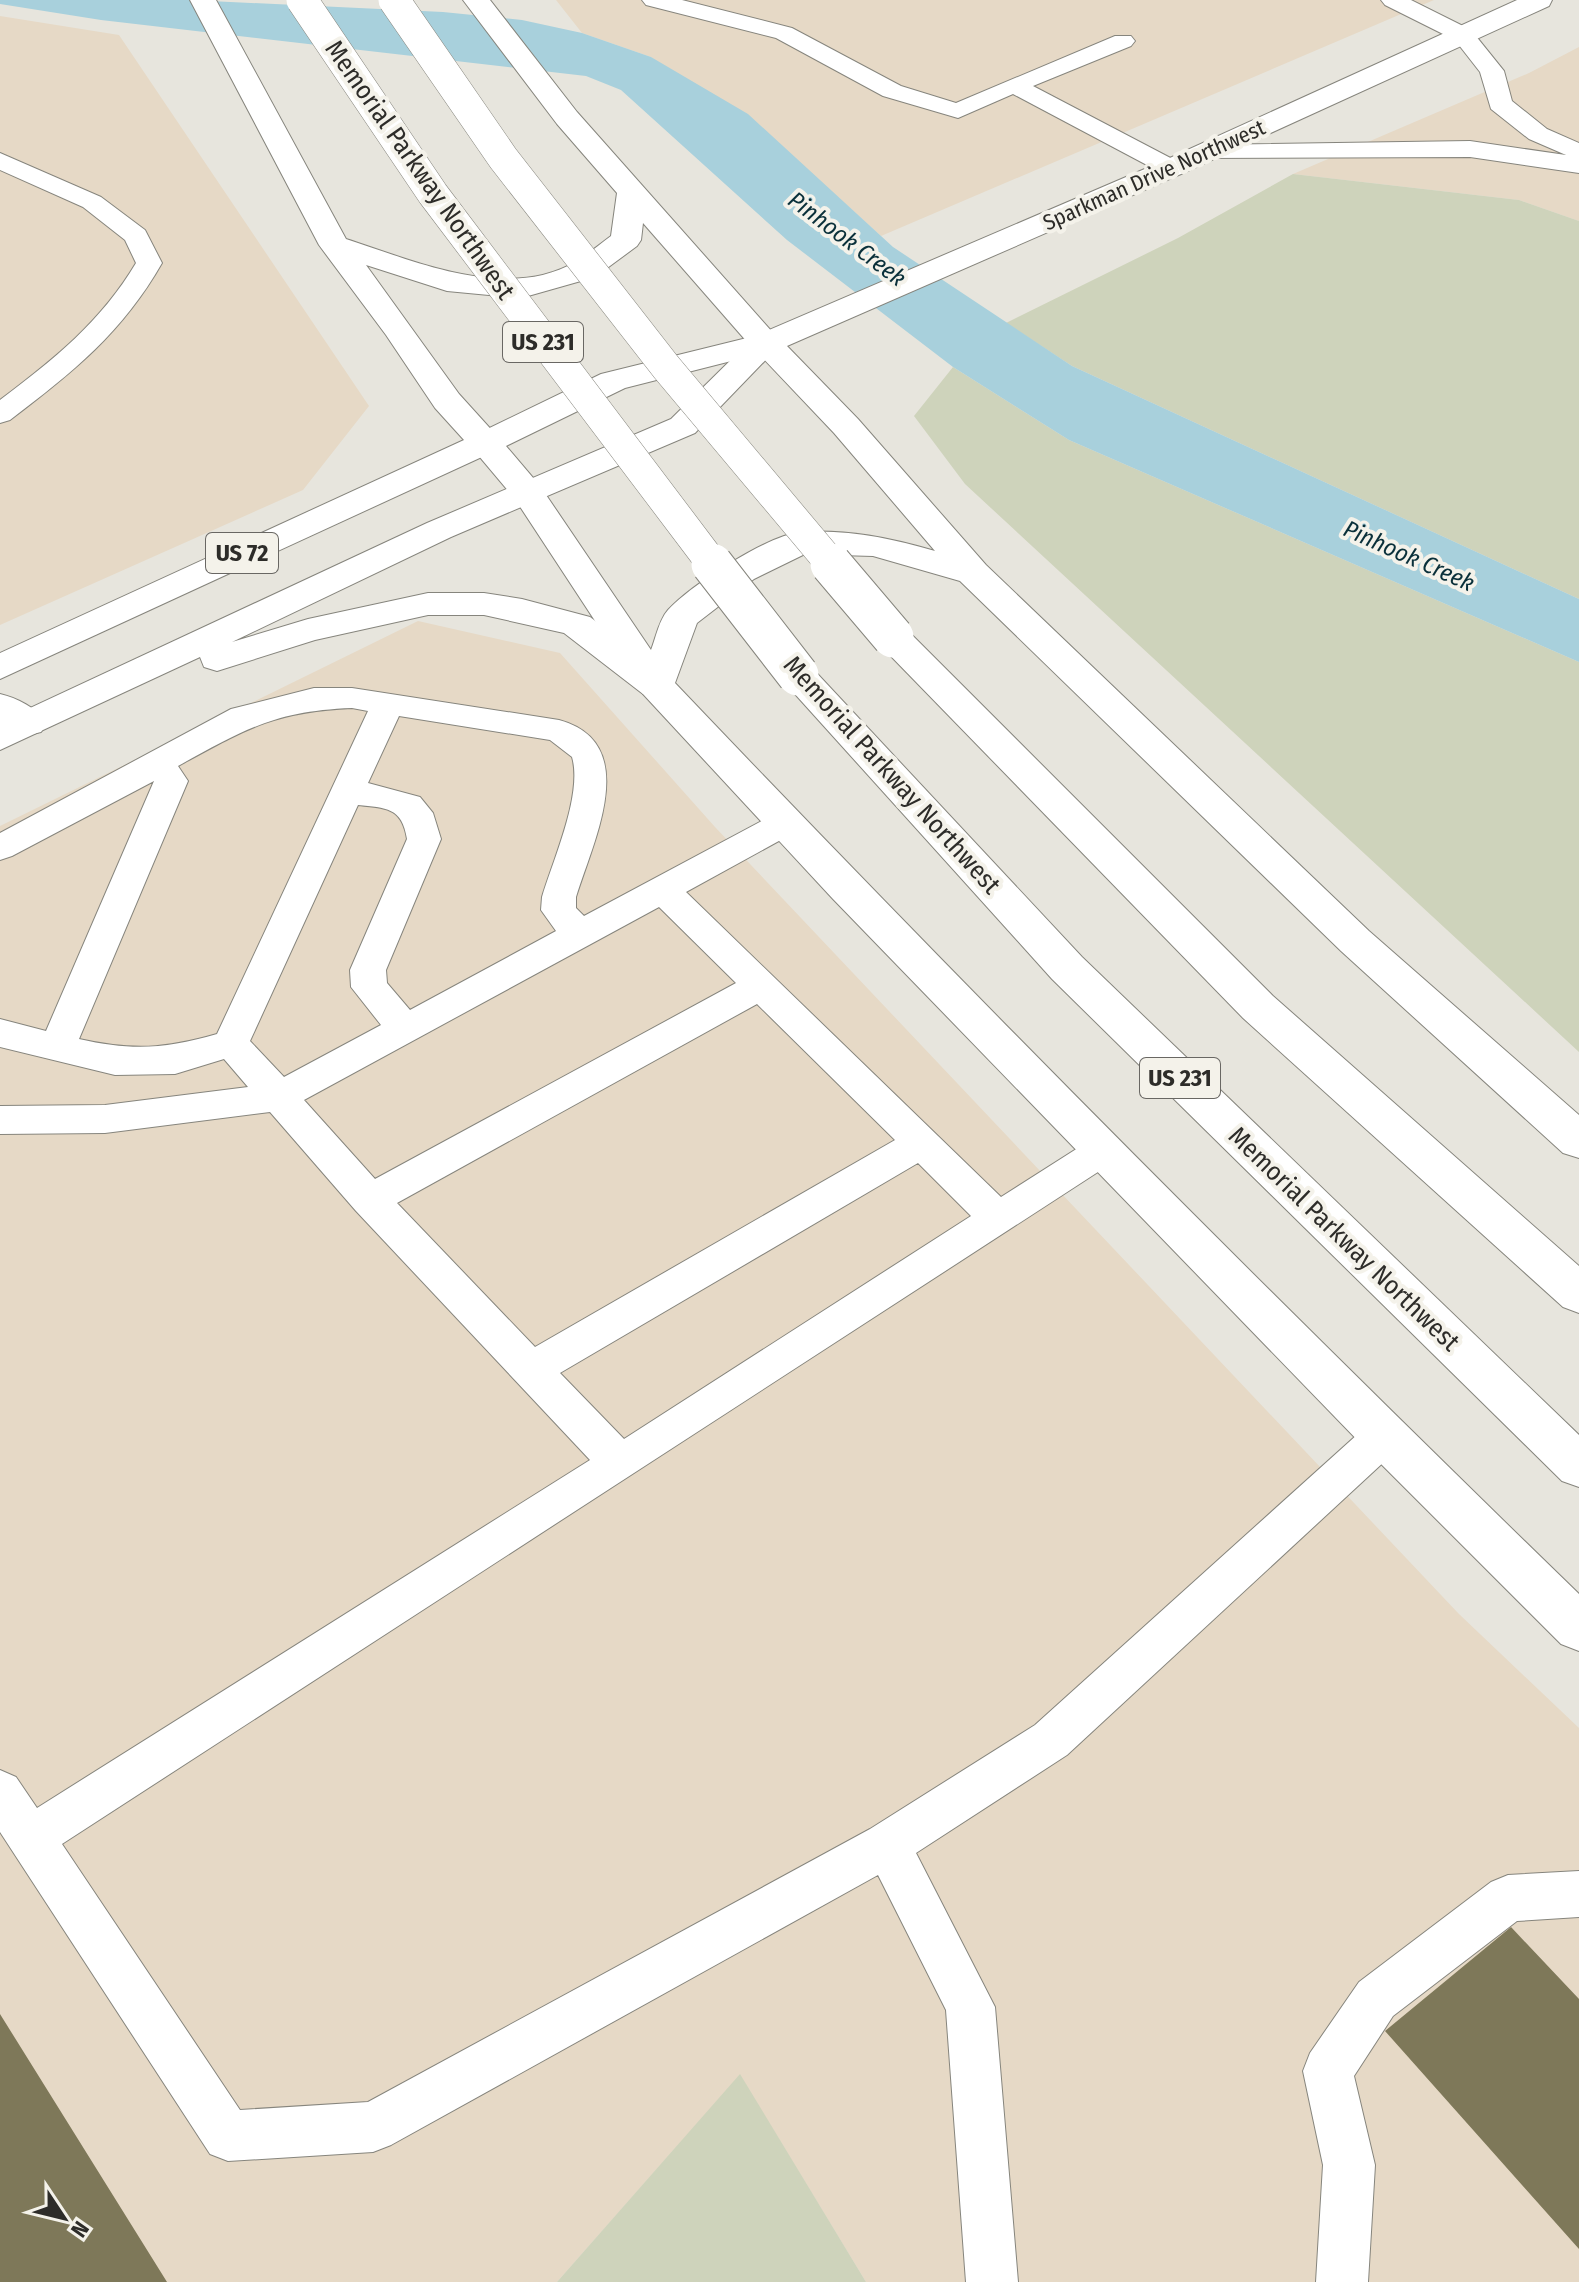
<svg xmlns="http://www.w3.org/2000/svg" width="1579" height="2282" font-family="'Fira Sans Condensed',sans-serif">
	<rect width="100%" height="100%" fill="#e7e5dd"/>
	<path fill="#e6d9c6" d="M556 0H1434L881 236 849 207 651 57 582 33Z
		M0 16 119 35 369 406 303 490 0 625Z
		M1579 47V221L1519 200 1293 174 1529 73Z
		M418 621 560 653 715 827 1459 1614 1579 1728V2282H866L740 2075 557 2282H0V826Z"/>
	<path fill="#ced3bb" d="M1293 174 1519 200 1579 221V599L1072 366 1006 323 1178 238Z
		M953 367 1069 440 1579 662V1052L965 484 914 416Z
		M740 2074 866 2282H557Z"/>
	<path fill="#a8d0dc" d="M0 0H189L443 12 522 20 582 33 651 57 748 114 893 247 1072 366 1579 599V662L1069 440 953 367 787 240 621 90 586 76 101 20 0 4Z"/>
	<path fill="#7e7859" d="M1511 1927 1579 1999V2249L1385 2031Z
		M0 2014 167 2282H0Z"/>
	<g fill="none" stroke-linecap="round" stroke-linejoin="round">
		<g stroke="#86857d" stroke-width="2">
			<path id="lane" d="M642 0H682L792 28 901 86 956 103 1115 36H1131L1135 41 1131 46 1033 86 1180 163 1184 168 1180 173H1162L1013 94 958 118 883 96 776 38 646 5Z
				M1381 0H1411L1471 30 1504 71 1512 101 1547 129 1579 143V173L1470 157 1196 158 1192 153 1196 148 1205 145 1470 141 1566 155 1529 139 1491 109 1480 72 1455 40 1385 5Z
				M0 153 101 197 145 230 162 263C122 333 73 372 10 420L0 423V400C53 360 101 322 136 263L125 240 83 207 0 170Z
				M314 688H352L559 720C643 743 593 841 576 897V908L584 916 773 815 785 811 797 815 802 823 797 831 686 892 1001 1197 1092 1139 1105 1134 1118 1139 1124 1149 1118 1159 62 1844 240 2110 368 2102 870 1829 1035 1725 1369 1424 1384 1418 1399 1424 1405 1436 1399 1448 1067 1755 916 1853 995 2007 1018 2282H966L946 2010 878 1875 391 2145 373 2152 228 2161 210 2154 0 1832V1770L16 1777 37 1808 590 1460 356 1211 270 1112 105 1133 0 1134V1106L105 1105 248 1087 224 1059 175 1074 115 1075 0 1047V1019L46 1031 154 781 12 856 0 860V833L231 709ZM352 708 368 711 217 1034C165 1049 132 1051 79 1039L188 781 178 766C244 730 274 711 352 708ZM399 716 550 740 572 757C583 794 553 860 542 897L541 910 556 931 410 1010 387 983 386 970 441 839 433 813 420 797 368 783ZM358 805C386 808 402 807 407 839L350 970 351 987 381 1025 284 1077 250 1041ZM659 907 736 983 375 1179 304 1100ZM757 1004 895 1140 535 1347 397 1203ZM918 1163 971 1216 624 1439 560 1373Z
				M1579 1871V1917L1517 1921 1393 2016 1354 2076 1375 2165 1368 2282H1316L1323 2165 1303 2071 1310 2053 1359 1982 1491 1882 1508 1875Z"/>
		</g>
		<g stroke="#86857d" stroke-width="2">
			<path id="street" d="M0 694C17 698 37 708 47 723L41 732 28 735 0 723Z"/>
		</g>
		<g stroke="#86857d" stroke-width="2">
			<path id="secondary" d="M1517 0H1552L1549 6 1181 174 787 346 858 419 986 565 1369 931 1579 1115V1158L1563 1153 1341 951 960 581 873 556 805 554 754 579 697 623 675 683C970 993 1272 1296 1579 1594V1651L1561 1644 1367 1450 833 899 643 694 515 499 468 443 473 436 601 374 755 336 1161 162ZM759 354 834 433 935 551C891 538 847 529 801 532 768 535 691 585 668 610 659 620 656 637 651 650L540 486 506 446 625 388Z"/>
		</g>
		<g stroke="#86857d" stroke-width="2">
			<path id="highway" d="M190 0H216L346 239C414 261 507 302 575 262 588 254 599 245 611 236L617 193 557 124 463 0H490L577 112 782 343 695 433 451 537 232 642 308 619 428 593H484L522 599 590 617 669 676 675 685 669 694 656 697 643 694 564 633 484 615H428L315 640 217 671 204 667 200 657 0 750V722L427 523 671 419 748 343 643 223 641 240 637 246 595 277 521 298 447 291 366 265 459 394 497 436 502 443 497 450 0 679V653L464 440 435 408 386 335 319 245Z
				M893 625 906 629 1273 996 1579 1266V1313L1563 1307 1243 1018 880 645 875 637 880 629Z
				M798 663 811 667 1082 957 1579 1435V1487L1562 1481 1052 979 785 683 779 675 785 667Z"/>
		</g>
		<use href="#lane" fill="#fff" fill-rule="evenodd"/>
		<use href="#street" fill="#fff" fill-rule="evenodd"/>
		<use href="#secondary" fill="#fff" fill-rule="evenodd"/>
		<use href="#highway" fill="#fff" fill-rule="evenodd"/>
		<g stroke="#86857d" stroke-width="32" stroke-linecap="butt">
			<path id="highway-bridge-far1" d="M302 0 433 194 714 566
				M394 0 503 158 666 367 833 566"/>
		</g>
		<g stroke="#86857d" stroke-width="43" stroke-linecap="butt">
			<path id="highway-bridge" d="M712 564 798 675
				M831 564 893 637"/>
		</g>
		<use href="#highway-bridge-far1" stroke="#fff" stroke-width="31"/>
		<use href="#highway-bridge" stroke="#fff" stroke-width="41"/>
	</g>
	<g text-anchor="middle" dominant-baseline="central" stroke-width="8" stroke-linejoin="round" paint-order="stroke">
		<g font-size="22" fill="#2d2c29" stroke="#f4f2ea">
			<text transform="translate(1154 175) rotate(-24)">Sparkman Drive Northwest</text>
		</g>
		<g font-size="24" font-style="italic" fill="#0a303a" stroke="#f4f2ea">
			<text transform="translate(847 239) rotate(37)">Pinhook Creek</text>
			<text transform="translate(1409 556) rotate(24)">Pinhook Creek</text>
		</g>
		<g fill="#f4f2ea" stroke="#696763" stroke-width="2">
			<rect x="503" y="322" width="80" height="40" rx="6"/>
			<rect x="206" y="533" width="72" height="40" rx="6"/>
			<rect x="1140" y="1058" width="80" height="40" rx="6"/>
		</g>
		<g font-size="24" font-weight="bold" fill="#2d2c29">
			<text x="543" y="342">US 231</text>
			<text x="242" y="553">US 72</text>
			<text x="1180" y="1078">US 231</text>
		</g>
		<g font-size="26" fill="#2d2c29" stroke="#f4f2ea">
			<text transform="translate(420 170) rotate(55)">Memorial Parkway Northwest</text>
			<text transform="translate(892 775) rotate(48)">Memorial Parkway Northwest</text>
			<text transform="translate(1344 1239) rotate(44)">Memorial Parkway Northwest</text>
		</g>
	</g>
	<g transform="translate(64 2218) rotate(125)" stroke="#f4f2ea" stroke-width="6" paint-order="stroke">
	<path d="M0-6L14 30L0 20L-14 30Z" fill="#2d2c29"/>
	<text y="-12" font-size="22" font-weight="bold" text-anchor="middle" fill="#2d2c29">N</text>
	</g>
</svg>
